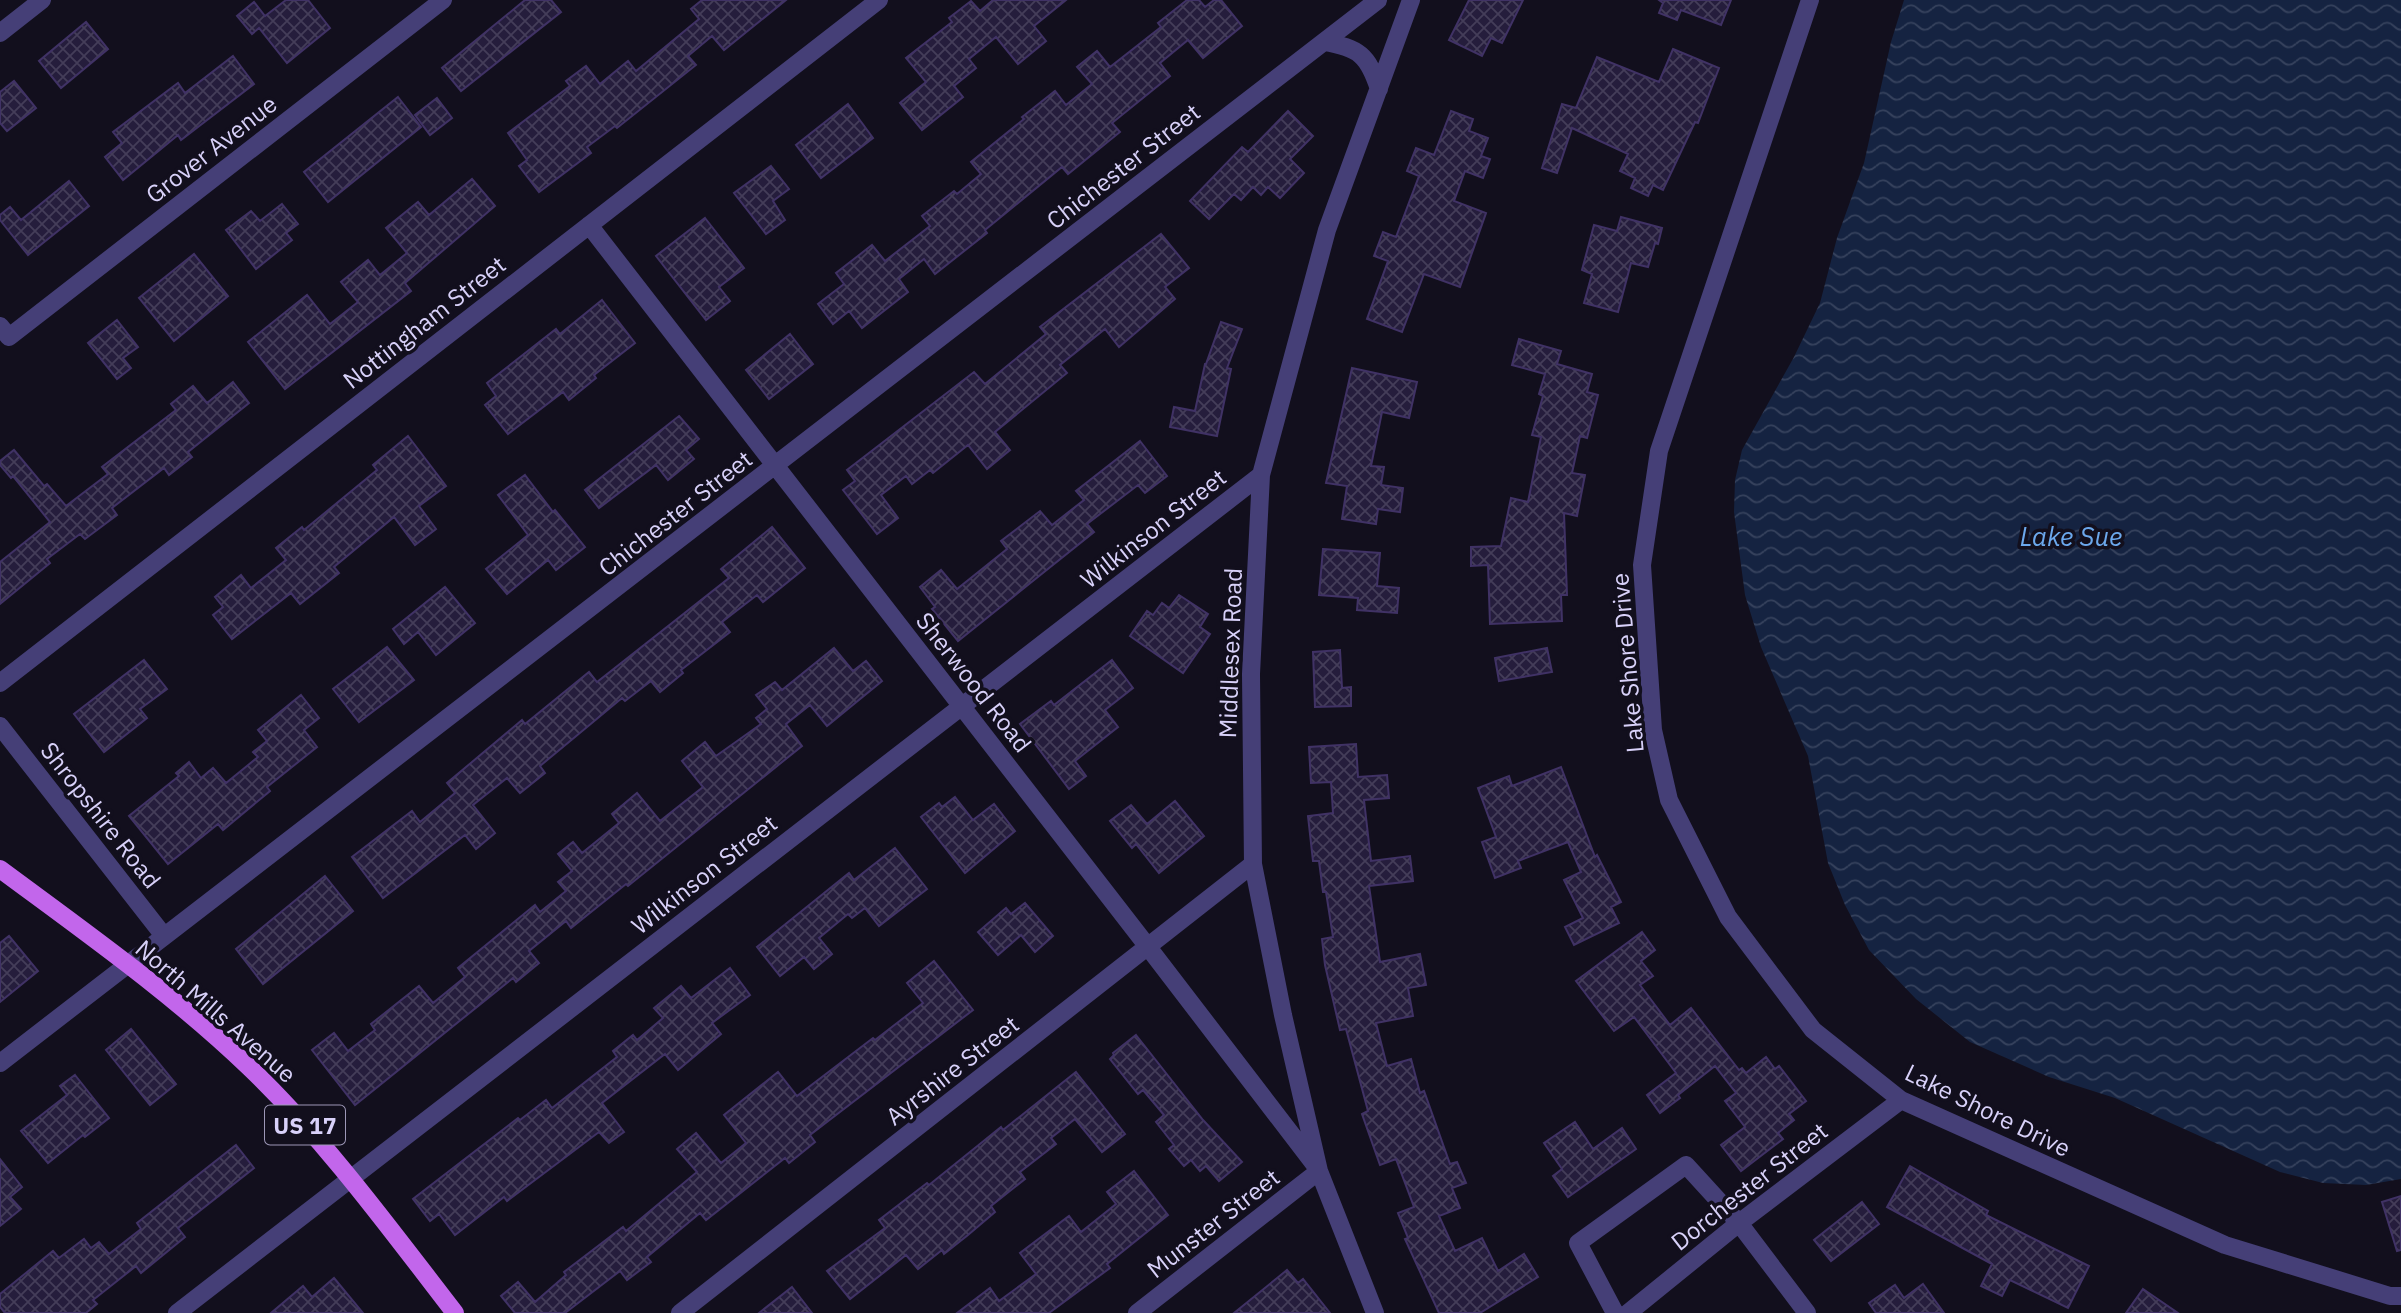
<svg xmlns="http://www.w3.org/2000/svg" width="2401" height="1313" font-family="'IBM Plex Sans',sans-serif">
	<defs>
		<pattern id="water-waves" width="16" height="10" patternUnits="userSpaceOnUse" patternTransform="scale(1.75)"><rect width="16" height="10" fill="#152341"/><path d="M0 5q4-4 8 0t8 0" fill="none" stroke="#36425d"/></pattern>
		<pattern id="building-cross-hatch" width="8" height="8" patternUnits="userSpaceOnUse" patternTransform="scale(1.75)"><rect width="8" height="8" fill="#251d3c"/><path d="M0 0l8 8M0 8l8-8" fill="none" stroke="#443d59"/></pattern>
	</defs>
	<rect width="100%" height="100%" fill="#120f1d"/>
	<path fill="url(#water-waves)" d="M1904 0H2401V1179L2366 1185 2323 1183 2280 1172 2115 1098 2049 1077 1970 1042 1916 999 1869 950 1845 905 1828 863 1808 756 1761 647 1745 595 1734 512 1735 480 1742 450 1794 357 1820 303 1837 238 1864 163 1891 42Z"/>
	<path fill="url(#building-cross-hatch)" stroke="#403265" stroke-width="2" d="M286 0H308L330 28 287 63 259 28 252 34 237 16 254 2 265 16Z
		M525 0H551L561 12 461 91 442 68Z
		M702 0H786L724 50 712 36 688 56 696 65 617 128 615 126 587 147 591 153 539 192 519 166 527 160 508 133 570 86 566 81 586 66 600 84 628 61 636 71 699 19 691 9Z
		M993 0H1066L1034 26 1046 41 1018 64 996 37 969 59 976 68 954 86 963 97 922 130 900 103 926 82 906 58 952 22 949 18 971 1 980 11Z
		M1187 0H1199L1205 7 1214 0H1221L1242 26 1203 58 1188 40 1160 63 1170 76 1112 123 1120 132 1068 174 1062 167 985 230 987 233 935 274 924 259 899 279 908 292 862 328 849 311 833 324 818 304 844 284 836 273 872 245 885 261 930 226 922 216 954 191 957 194 981 174 971 162 1024 119 1022 117 1055 91 1066 105 1092 84 1077 67 1097 51 1110 67 1161 27 1158 23Z
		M1469 0H1523L1502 43 1491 38 1482 56 1449 40Z
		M1659 0H1731L1721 25 1681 10 1677 20 1659 13 1663 3Z
		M86 22 108 49 61 88 39 61Z
		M1673 49 1719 68 1698 123 1695 122 1663 190 1653 185 1648 196 1631 188 1635 178 1620 171 1628 154 1572 128 1557 173 1542 168 1562 104 1576 108 1597 57 1659 82Z
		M233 56 254 84 181 140 178 135 123 180 105 157 122 143 113 132 178 83 185 93Z
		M14 81 36 108 7 131 0 123V92Z
		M398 97 421 127 328 202 304 172Z
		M437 98 452 118 430 135 415 115Z
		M848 104 873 138 821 178 796 145Z
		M1288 111 1313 136 1290 159 1304 173 1280 198 1268 187 1261 195 1253 187 1241 200 1234 194 1209 219 1190 201 1242 147 1248 152Z
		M1451 111 1473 119 1469 131 1488 138 1481 156 1490 159 1483 178 1465 171 1454 201 1486 213 1460 287 1424 274 1402 332 1367 319 1388 261 1374 256 1383 232 1396 237 1419 176 1407 171 1416 148 1434 155Z
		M771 166 789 189 773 201 785 220 766 234 734 193Z
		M472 179 495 206 405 283 411 291 285 389 248 342 307 295 330 324 358 302 341 282 368 260 380 275 407 253 386 228 418 202 429 215Z
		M69 181 89 206 28 255 0 220V215L10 207 21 220Z
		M282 204 298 224 286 233 292 240 256 269 226 230 251 211 260 221Z
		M1621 217 1662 228 1658 244 1655 243 1648 267 1631 263 1618 312 1584 303 1592 274 1582 270 1594 225 1617 231Z
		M705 218 744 268 719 287 730 301 706 320 656 256Z
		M1161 234 1189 268 1165 287 1175 299 1119 347 1105 329 1060 365 1067 373 995 432 1010 450 987 469 968 445 933 473 930 470 912 484 906 476 881 495 898 518 877 534 843 490 855 481 847 470 974 372 985 384 1046 334 1040 327Z
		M194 254 228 296 174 341 139 298Z
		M602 300 635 343 594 375 596 378 569 400 563 392 508 434 485 405 496 396 487 383 556 329 560 334Z
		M117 320 138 347 123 358 131 368 117 379 88 343Z
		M1221 322 1242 329 1227 368 1231 369 1217 436 1170 427 1174 407 1195 411 1205 364H1206Z
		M790 334 813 364 769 399 746 370Z
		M1519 339 1561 351 1557 364 1592 374 1587 392 1598 395 1587 438 1580 436 1572 473 1585 475 1577 516 1564 513 1567 595H1561L1562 621 1490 624 1488 565 1471 566V547L1501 546 1511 498 1528 502 1541 437 1532 435 1543 396 1539 394 1545 374 1512 365Z
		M1352 368 1417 382 1409 418 1382 412 1371 466 1384 467 1381 485 1403 488 1400 512 1378 509 1376 524 1342 519 1347 486 1326 483Z
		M233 382 249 403 188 452 192 457 169 475 164 468 112 508 117 515 85 539 80 534 47 559 50 563 0 604V562L50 522 13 476 11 478 0 465V461L14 450 44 486 47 484 66 506 108 474 102 467 176 410 171 404 193 386 207 403Z
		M679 416 699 439 686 450 694 459 668 480 656 465 599 508 585 490Z
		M408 436 446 486 419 506 436 529 415 545 394 517 334 567 339 573 300 604 291 593 232 639 213 615 223 607 215 597 241 575 251 588 286 560 276 548 302 527 304 530 377 470 373 465Z
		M1140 441 1167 476 1145 493 1138 485 1087 524 1094 532 958 641 932 609 935 607 920 587 941 570 957 589 1007 549 1001 541 1040 511 1052 525 1084 500 1076 491Z
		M525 475 553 512 555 510 585 547 556 570 548 560 507 594 486 569 528 535 498 495Z
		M772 527 805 568 763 602 757 595 722 622 730 632 681 670 683 673 660 692 651 681 625 701 622 698 540 766 545 773 520 793 507 778 473 805 495 833 476 849 465 835 383 898 352 857 412 811 420 822 455 793 447 783 522 720 525 724 589 672 597 682 729 578 721 569Z
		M1323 549 1380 553 1377 586 1399 588 1397 613 1357 610 1358 598 1319 595Z
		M445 587 475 623 436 655 418 632 404 644 393 629Z
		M1179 595 1208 614 1200 627 1210 634 1183 673 1130 636 1147 611 1153 615 1162 603 1169 608Z
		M387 647 414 680 359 722 333 689Z
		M834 648 853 671 866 661 882 681 827 726 810 705 786 724 802 746 628 886 626 884 571 928 566 921 529 951 539 963 516 982 513 978 355 1105 312 1050 334 1033 348 1051 375 1030 371 1024 419 986 433 1003 465 977 458 968 486 945 535 905 540 912 566 891 558 882 572 871 558 854 573 842 582 853 619 823 612 814 637 793 660 821 703 787 682 761 705 742 716 756 761 724 756 718 767 709 756 695 775 682 782 690Z
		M1547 648 1552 672 1499 681 1495 658Z
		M1340 650 1342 688 1351 687V706L1315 707 1313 652Z
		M144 660 167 689 140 709 147 718 104 752 74 714Z
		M1112 660 1133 688 1105 710 1118 727 1075 761 1086 776 1069 789 1020 724 1051 701 1054 705Z
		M301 695 319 718 304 730 317 747 267 787 270 791 223 830 218 824 168 864 129 816 179 776 176 773 189 762 201 778 213 768 226 783 258 757 253 752 267 741 258 730Z
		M1356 744 1358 777 1387 775 1389 798 1364 800 1371 861 1410 856 1413 881 1369 886 1380 962 1420 954 1426 985 1408 988 1413 1016 1376 1023 1387 1066 1411 1059 1420 1093 1424 1091 1450 1164 1457 1162 1466 1183 1452 1188 1460 1208 1439 1216 1455 1251 1482 1238 1498 1271 1524 1254 1538 1277 1480 1313H1439L1405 1239 1408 1238 1398 1213 1414 1207 1396 1159 1380 1165 1362 1114 1368 1111 1346 1029 1340 1030 1325 965 1322 939 1333 937 1326 892H1323L1319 861H1313L1308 816 1333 813 1331 782 1311 783 1309 747Z
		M1561 767 1595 857 1597 855 1621 902 1611 907 1619 923 1574 945 1565 927 1583 918 1564 880 1581 872 1568 842 1518 861 1521 868 1495 878 1482 842 1496 837 1478 788 1509 776 1512 786Z
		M955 797 973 820 994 804 1015 831 965 873 921 817 939 803 942 807Z
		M1175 801 1204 836 1159 873 1136 844 1132 848 1110 821 1131 805 1147 824Z
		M895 848 927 889 879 926 865 908 852 918 848 914 819 938 832 954 814 969 804 957 780 976 757 947 849 873 854 880Z
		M325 876 353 911 263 984 236 949Z
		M1025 903 1053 936 1035 952 1021 935 998 955 978 932 1006 908 1011 914Z
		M1642 932 1655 950 1641 961 1653 976 1640 985 1670 1025 1691 1008 1739 1070 1742 1068 1746 1073 1766 1057 1775 1069 1779 1066 1806 1101 1789 1114 1794 1120 1778 1133 1783 1139 1741 1171 1721 1145 1745 1127 1725 1101 1736 1093 1715 1066 1678 1095 1680 1098 1660 1113 1647 1095 1676 1073 1634 1017 1614 1031 1576 981Z
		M9 936 38 971 0 1002V943Z
		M934 961 973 1010 810 1135 815 1142 789 1163 785 1158 706 1220 700 1213 647 1257 651 1262 627 1280 620 1271 565 1313H515L501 1296 518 1282 535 1302 566 1275 564 1272 623 1227 626 1231 697 1172 677 1149 696 1133 721 1163 746 1143 724 1115 778 1072 797 1096 873 1038 875 1040 923 1003 907 983Z
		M730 968 750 995 712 1023 721 1034 678 1070 665 1054 602 1103 624 1132 609 1143 599 1132 507 1201 504 1197 455 1235 439 1214 430 1221 413 1199 518 1118 520 1120 546 1100 552 1108 617 1057 613 1051 633 1035 637 1040 663 1018 654 1008 681 986 691 998Z
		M131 1029 176 1084 150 1105 106 1050Z
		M1136 1035 1203 1120 1242 1162 1219 1181 1206 1166 1200 1171 1191 1160 1184 1166 1169 1149 1174 1145 1156 1122 1164 1115 1143 1090 1138 1094 1110 1059 1114 1055 1113 1053Z
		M1076 1072 1125 1134 1102 1152 1075 1119 1051 1138 1056 1144 1020 1172 1025 1179 991 1206 995 1212 968 1235 944 1254 942 1250 918 1269 906 1255 850 1299 827 1271 885 1228 879 1220 927 1183 929 1185 1001 1127 1003 1130Z
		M75 1075 109 1118 85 1137 83 1135 48 1163 21 1131 67 1095 60 1086Z
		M1575 1122 1593 1149 1622 1128 1636 1149 1568 1197 1553 1176 1562 1169 1544 1143Z
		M236 1145 254 1168 178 1228 185 1237 141 1273 136 1266 93 1300 97 1304 86 1313H5L0 1307V1294L53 1251 59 1258 84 1239 91 1248 99 1242 109 1254 141 1229 137 1223Z
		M0 1159 22 1187 10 1197 21 1209 0 1226Z
		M1910 1166 1988 1211 1986 1215 2089 1266 2068 1308 2010 1280 2002 1296 1981 1286 1992 1264 1887 1207Z
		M1134 1171 1168 1215 1107 1264 1110 1268 1049 1313H957L990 1288 999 1301 1036 1274 1020 1253 1069 1216 1081 1232 1116 1204 1107 1192Z
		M2401 1196V1250L2397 1251 2382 1202Z
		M1862 1202 1879 1224 1831 1261 1814 1240Z
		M1287 1270 1298 1283 1303 1279 1330 1313H1234Z
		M334 1278 363 1313H271L303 1286 312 1297Z
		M1923 1284 1944 1313H1876L1869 1303 1895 1285 1904 1298Z
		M792 1287 812 1313H759Z
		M2143 1289 2178 1313H2126Z"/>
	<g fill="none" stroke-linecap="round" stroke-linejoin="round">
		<path stroke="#453f77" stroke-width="18" d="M1810 0 1659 451 1642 565 1653 730 1669 800 1728 917 1813 1030 1901 1100 2225 1245 2390 1296H2401
			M0 33 42 0
			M1324 42C1359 48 1368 55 1379 89
			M589 225 1148 947 1315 1165
			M0 326 9 337 443 0
			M0 683 879 0
			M0 726 164 936
			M0 1063 1378 0
			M177 1313 1261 475
			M680 1313 1253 864
			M1137 1313 1319 1171
			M1375 1313 1319 1171 1283 1015 1253 864 1251 674 1261 475 1327 230 1411 0
			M1615 1313 1578 1243 1686 1165 1739 1223 1807 1313
			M1628 1313 1739 1223 1901 1100"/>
		<path stroke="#c266eb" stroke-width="18" d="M0 869C85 932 173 994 250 1068 327 1142 390 1229 455 1313"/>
	</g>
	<g text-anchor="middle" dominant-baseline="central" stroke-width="7" stroke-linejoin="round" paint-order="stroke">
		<rect fill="#120f1d" stroke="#9d97b7" stroke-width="2" x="265" y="1105.5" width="80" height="39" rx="5"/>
		<g font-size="23" font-weight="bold" fill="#d8d1f9">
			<text x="305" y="1125">US 17</text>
		</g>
		<g font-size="24" fill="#d8d1f9" stroke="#120f1d">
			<text transform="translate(211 149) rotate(-38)">Grover Avenue</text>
			<text transform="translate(1123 166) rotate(-38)">Chichester Street</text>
			<text transform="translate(424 322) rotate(-38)">Nottingham Street</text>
			<text transform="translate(675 513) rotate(-38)">Chichester Street</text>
			<text transform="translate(1153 528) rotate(-38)">Wilkinson Street</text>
			<text transform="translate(1230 653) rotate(-88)">Middlesex Road</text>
			<text transform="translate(1627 663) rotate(-95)">Lake Shore Drive</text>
			<text transform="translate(974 682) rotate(52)">Sherwood Road</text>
			<text transform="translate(101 815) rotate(52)">Shropshire Road</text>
			<text transform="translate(704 874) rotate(-38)">Wilkinson Street</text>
			<text transform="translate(216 1011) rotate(41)">North Mills Avenue</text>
			<text transform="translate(952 1070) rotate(-38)">Ayrshire Street</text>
			<text transform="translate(1988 1110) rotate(26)">Lake Shore Drive</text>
			<text transform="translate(1749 1186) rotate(-38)">Dorchester Street</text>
			<text transform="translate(1213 1223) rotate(-38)">Munster Street</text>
		</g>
		<g font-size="26" font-style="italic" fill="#6ca8ec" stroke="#120f1d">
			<text x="2071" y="536">Lake Sue</text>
		</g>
	</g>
</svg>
